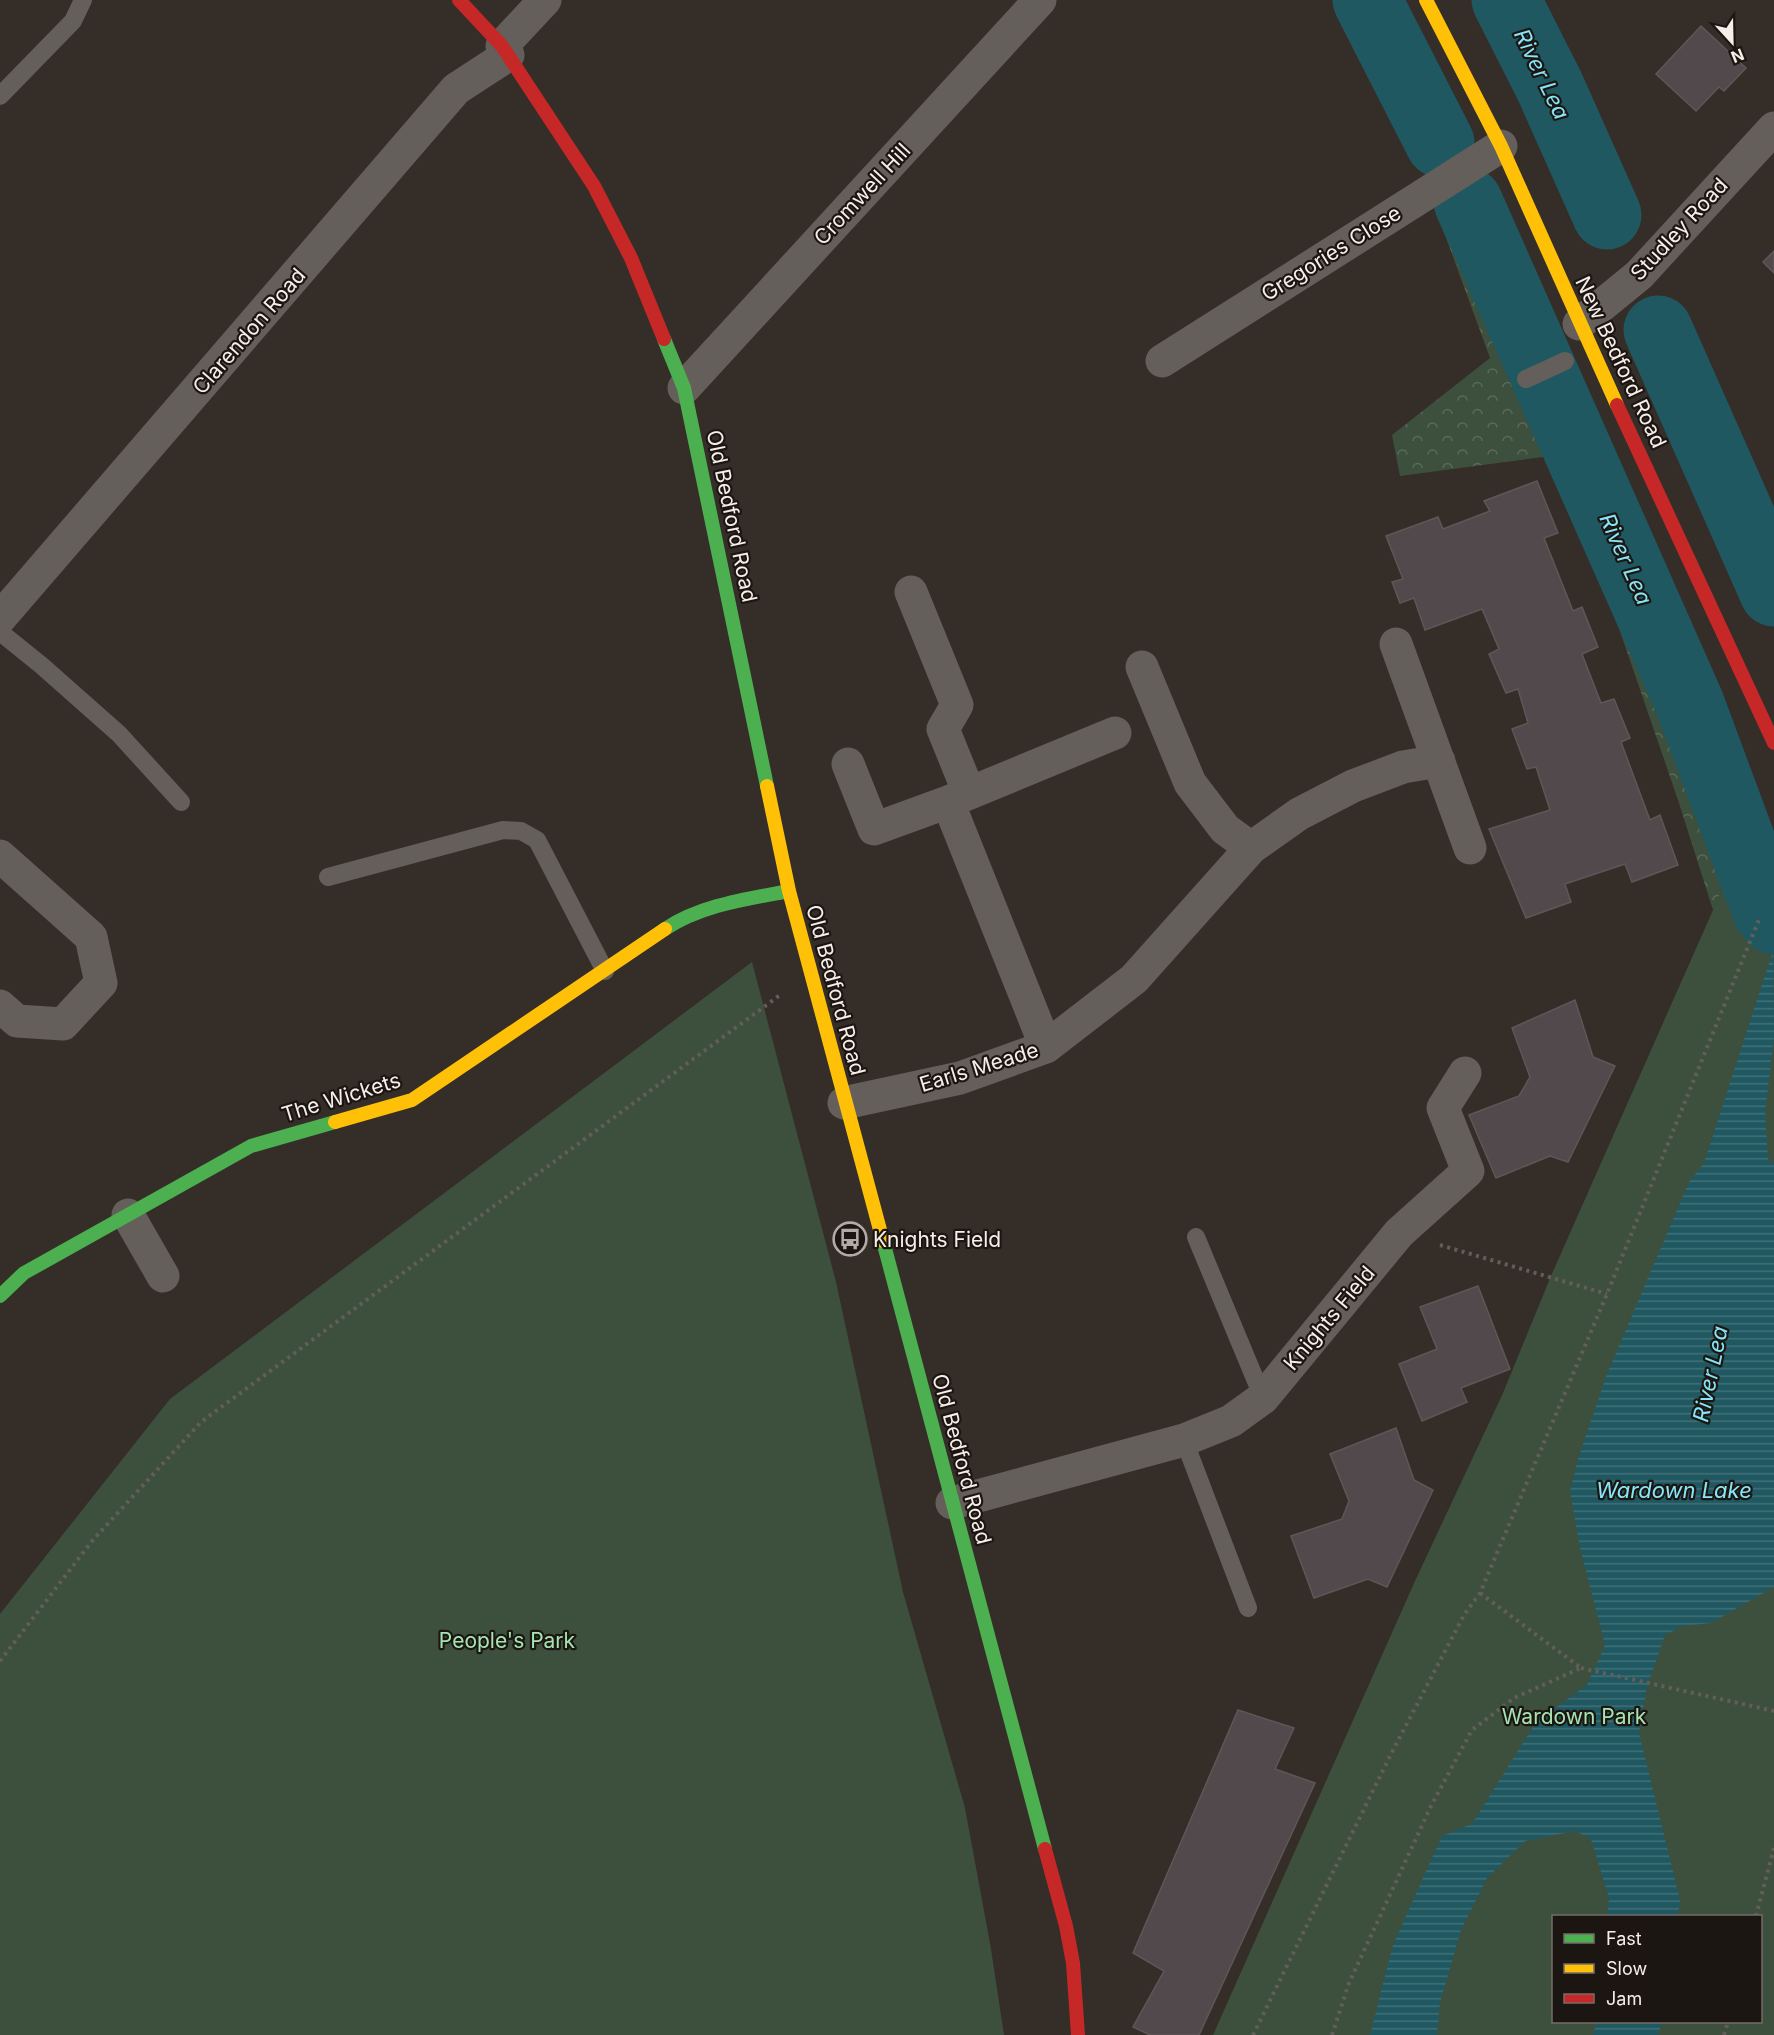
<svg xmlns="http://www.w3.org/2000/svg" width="1774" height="2035" font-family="Inter,sans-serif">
	<defs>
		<pattern id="forest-crowns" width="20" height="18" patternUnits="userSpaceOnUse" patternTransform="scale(1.5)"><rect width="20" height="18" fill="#3d503e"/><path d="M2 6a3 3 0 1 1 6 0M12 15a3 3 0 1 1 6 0" fill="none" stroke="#5a6a5a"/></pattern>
		<pattern id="water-rules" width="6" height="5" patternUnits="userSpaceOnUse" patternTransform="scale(1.5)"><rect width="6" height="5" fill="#205861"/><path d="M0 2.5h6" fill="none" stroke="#417078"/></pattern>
	</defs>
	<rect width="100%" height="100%" fill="#352d28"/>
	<path fill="url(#forest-crowns)" d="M1460 209 1615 558 1734 863 1713 910 1678 800 1589 541 1550 456 1400 476 1392 435 1490 358 1437 213Z"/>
	<path fill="#3d503e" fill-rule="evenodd" d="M1756 813 1774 856V2035H1213L1415 1581 1503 1393 1551 1276ZM1554 1916H1760V2022H1554Z
		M752 962 836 1282 903 1592 965 1808 991 1949 1004 2035H0V1614L170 1399Z"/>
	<path fill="url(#water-rules)" d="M1773 901 1774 1036 1765 1113 1768 1159 1774 1163V1587L1711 1623 1682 1626 1665 1635 1647 1686 1639 1733 1680 1900 1678 1916H1607L1609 1898 1591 1839 1575 1831 1525 1841 1487 1878 1461 1930 1440 2002 1437 2035H1370L1393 1945 1442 1836 1472 1824 1536 1722 1587 1685 1605 1645 1581 1552 1570 1492 1578 1459 1607 1374 1689 1182 1704 1163 1772 954 1760 917Z
		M1597 2022H1662L1658 2035H1593Z"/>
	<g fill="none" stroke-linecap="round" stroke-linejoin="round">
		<path stroke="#205861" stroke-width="69" d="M1367 0 1440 143
			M1506 0 1550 87 1607 215
			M1468 202 1690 704 1766 909 1774 920
			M1658 330 1774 592"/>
	</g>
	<path fill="#52494c" stroke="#5d5758" stroke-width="1.5" d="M1701 26 1746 68 1724 91 1719 87 1696 111 1656 74Z
		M1774 251V273L1763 262Z
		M1537 481 1558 533 1544 538 1573 611 1582 607 1598 647 1582 654 1601 703 1614 699 1630 738 1621 742 1650 820 1660 815 1678 865 1632 882 1625 864 1565 884 1571 902 1526 918 1489 829 1550 810 1536 767 1527 769 1512 729 1528 723 1518 689 1506 693 1489 654 1499 649 1482 609 1425 630 1414 598 1400 603 1392 582 1403 579 1386 536 1438 517 1443 529 1490 511 1484 501Z
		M1575 1000 1593 1057 1615 1066 1568 1162 1550 1156 1496 1178 1469 1115 1519 1096 1530 1077 1512 1028Z
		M1478 1286 1510 1369 1461 1388 1467 1402 1422 1421 1399 1364 1437 1349 1420 1307Z
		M1396 1428 1414 1480 1433 1490 1387 1587 1368 1579 1314 1598 1291 1536 1342 1519 1349 1501 1330 1454Z
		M1238 1710 1294 1728 1275 1769 1315 1783 1199 2035H1150L1133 2027 1164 1971 1133 1953Z"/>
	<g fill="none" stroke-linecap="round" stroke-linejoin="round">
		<path stroke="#645e5a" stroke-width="4" stroke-dasharray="3 4.5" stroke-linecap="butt" d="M1440 1245 1607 1294
			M0 1661 92 1541 201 1422 780 995
			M1581 1668 1774 1711
			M1756 1916 1774 1848
			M1253 2035 1391 1754 1464 1615 1480 1593 1607 1294 1760 917
			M1332 2035 1349 1983 1432 1804 1472 1730 1514 1698 1581 1668 1480 1593
			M1724 2035 1728 2022"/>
		<path stroke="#645f5a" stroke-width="18" d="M0 96 73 21 83 0
			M1526 379 1565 361
			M0 632 41 665 119 734 181 802
			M328 877 503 830 521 831 537 840 605 971
			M1196 1237 1263 1398
			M1184 1440 1248 1608"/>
		<path stroke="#645f5a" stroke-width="33" d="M502 46 545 0
			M1579 324 1639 275 1774 128
			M1162 361 1501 146
			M684 388 1040 0
			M911 592 957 705 943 729 969 793
			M0 618 456 89 508 55
			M1396 644 1470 848
			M1142 667 1190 783 1225 829 1251 848
			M848 764 874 829 948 802 1115 733
			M948 802 1046 1047
			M0 856 91 937 101 983 63 1024 17 1021 0 1006
			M844 1103 960 1078 1046 1047 1134 979 1251 848 1299 814 1353 786 1403 767 1439 761
			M128 1215 163 1276
			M952 1503 1184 1440 1231 1421 1263 1398 1399 1233 1468 1171 1443 1108 1465 1073"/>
		<path stroke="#4caf50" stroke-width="14" d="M664 339 684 388 767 786
			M665 929C701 905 747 899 789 891
			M883 1241 1045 1849
			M0 1296 24 1273 251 1146 335 1122"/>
		<path stroke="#ffc107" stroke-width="14" d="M1426 0 1501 146 1617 405
			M767 786 789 891 883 1241
			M335 1122 412 1100 665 929"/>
		<path stroke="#c62828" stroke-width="14" d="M459 0 502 46 594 186 631 258 664 339
			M1617 405 1774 743
			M1045 1849 1066 1926 1073 1963 1078 2035"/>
	</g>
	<defs>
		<g id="bus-ring" transform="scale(1.725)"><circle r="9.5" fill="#1c1612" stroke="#b3aaa5" stroke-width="1.5"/><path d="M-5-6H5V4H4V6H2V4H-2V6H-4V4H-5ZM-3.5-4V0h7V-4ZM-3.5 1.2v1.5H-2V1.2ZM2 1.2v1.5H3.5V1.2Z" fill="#b3aaa5"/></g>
	</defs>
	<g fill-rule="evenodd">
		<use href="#bus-ring" x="850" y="1239"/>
	</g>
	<g text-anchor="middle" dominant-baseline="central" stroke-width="4.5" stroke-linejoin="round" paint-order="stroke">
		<g font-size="21" fill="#f7eee8" stroke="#1c1612">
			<text transform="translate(862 194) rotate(-47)">Cromwell Hill</text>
			<text transform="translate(1679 229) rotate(-47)">Studley Road</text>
			<text transform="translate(1331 253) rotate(-32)">Gregories Close</text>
			<text transform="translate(249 331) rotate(-49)">Clarendon Road</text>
			<text transform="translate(1621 362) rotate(65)">New Bedford Road</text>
			<text transform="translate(732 516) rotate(78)">Old Bedford Road</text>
			<text transform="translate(836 990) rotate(75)">Old Bedford Road</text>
			<text transform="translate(979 1067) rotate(-17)">Earls Meade</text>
			<text transform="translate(341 1097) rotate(-17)">The Wickets</text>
			<text transform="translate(1329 1318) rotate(-50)">Knights Field</text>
			<text transform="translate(962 1459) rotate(75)">Old Bedford Road</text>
		</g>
		<g font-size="21" fill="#f7eee8" stroke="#1c1612" text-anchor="start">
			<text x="873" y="1239">Knights Field</text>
		</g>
		<g font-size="21" fill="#a5e3b1" stroke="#1c1612">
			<text x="507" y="1640">People's Park</text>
			<text x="1574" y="1716">Wardown Park</text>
		</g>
		<g font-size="22" font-style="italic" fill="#86e5f8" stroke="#1c1612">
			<text transform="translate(1542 74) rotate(64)">River Lea</text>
			<text transform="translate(1626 559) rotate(66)">River Lea</text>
			<text transform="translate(1710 1374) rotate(-78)">River Lea</text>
			<text x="1674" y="1490">Wardown Lake</text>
		</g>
	</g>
	<rect x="1552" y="1915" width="210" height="108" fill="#1c1612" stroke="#746c68" stroke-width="1.5"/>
	<rect x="1564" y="1934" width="30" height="9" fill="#4caf50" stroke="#746c68" stroke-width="1.5"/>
	<text x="1606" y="1945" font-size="18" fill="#f7eee8">Fast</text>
	<rect x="1564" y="1964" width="30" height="9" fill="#ffc107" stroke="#746c68" stroke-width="1.5"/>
	<text x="1606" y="1975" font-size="18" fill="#f7eee8">Slow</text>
	<rect x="1564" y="1994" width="30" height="9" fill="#c62828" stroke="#746c68" stroke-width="1.5"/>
	<text x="1606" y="2005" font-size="18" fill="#f7eee8">Jam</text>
	<g transform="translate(1732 42) rotate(158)" stroke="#1c1612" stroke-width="4.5" paint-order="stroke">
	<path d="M0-4.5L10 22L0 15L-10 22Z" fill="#f7eee8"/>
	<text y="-9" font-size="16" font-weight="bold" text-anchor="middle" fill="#f7eee8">N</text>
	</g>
</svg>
